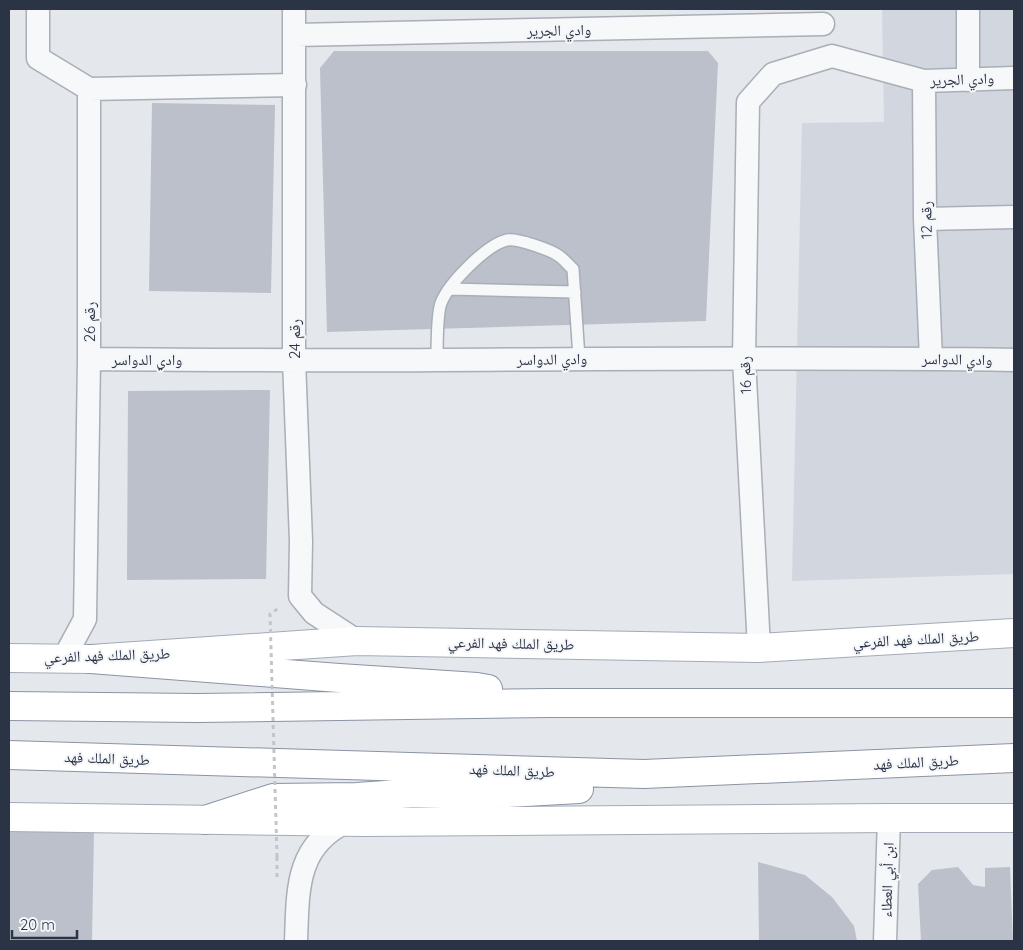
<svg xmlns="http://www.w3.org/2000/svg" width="1023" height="950" font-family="Quicksand,'Noto Naskh Arabic',sans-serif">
	<rect width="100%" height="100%" fill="#e4e7ec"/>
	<path fill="#d2d6de" d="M882 9H1014V574L792 581 802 123 884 122Z"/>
	<path fill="#bbc0ca" d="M334 51H708L718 63 706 321 327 332 320 68Z
		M152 103 275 105 271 293 149 291Z
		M270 390 266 579 127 580 128 391Z
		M9 829 94 831 92 941 9 940Z
		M758 862 805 875 832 897 854 926 857 941H759Z
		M958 867 973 885 985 887V868L1010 867 1013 941H921L918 884 932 870Z"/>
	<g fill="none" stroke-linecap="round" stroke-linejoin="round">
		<g stroke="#a9aeb7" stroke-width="14">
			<path id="lane" d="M450 289 575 292
				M437 360C437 347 437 313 441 303 449 283 486 245 507 240 517 238 551 250 559 256 564 259 568 265 573 269L579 358"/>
		</g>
		<g stroke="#a9aeb7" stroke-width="25">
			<path id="street" d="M38 9V58L89 89V359L85 619 64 658
				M294 9V360L301 541 300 596 314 613 357 641
				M295 35 823 24
				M968 80V9
				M924 81 925 219 931 359
				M89 89 295 85
				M925 219 1014 217
				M89 359C205 360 321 361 438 360 630 359 822 357 1014 360
				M759 648 744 359 748 102 773 74 832 56 924 81 1014 78
				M296 941C298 892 295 846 346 822
				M885 941 889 818"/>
		</g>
		<g stroke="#a3abb8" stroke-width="30">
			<path id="primary" d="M9 658 91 659 357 641 759 648 1014 633
				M9 817 363 822 889 818H1014"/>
		</g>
		<g stroke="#8b94a3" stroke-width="30">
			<path id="highway" d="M91 659 339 678 477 687 488 689
				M9 706 197 708 551 703H1014
				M9 755 644 774 1014 758
				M205 820 273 798 357 797 414 793 475 795 579 789"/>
		</g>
		<path stroke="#c2c5cb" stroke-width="3" stroke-dasharray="4 4" stroke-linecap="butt" d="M277 857V878"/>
		<use href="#lane" stroke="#f7f8fa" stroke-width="11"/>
		<use href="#street" stroke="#f7f8fa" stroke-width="22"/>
		<use href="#primary" stroke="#fff" stroke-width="28"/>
		<use href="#highway" stroke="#fff" stroke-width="28"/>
		<path stroke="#c2c5cb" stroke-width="3" stroke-dasharray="4 4" stroke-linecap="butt" d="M277 857 270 614 280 607"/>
	</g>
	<g text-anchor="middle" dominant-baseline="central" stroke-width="4" stroke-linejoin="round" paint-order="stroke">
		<g font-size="15" fill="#2b3445" stroke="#f4f6f9">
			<text transform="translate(559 30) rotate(-1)">وادي الجرير</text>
			<text transform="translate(962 79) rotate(-2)">وادي الجرير</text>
			<text transform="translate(926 220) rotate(-91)">رقم 12</text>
			<text transform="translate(89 322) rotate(-90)">رقم 26</text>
			<text transform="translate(294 339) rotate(-90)">رقم 24</text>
			<text x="147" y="359">وادي الدواسر</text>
			<text transform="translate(552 359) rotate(-1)">وادي الدواسر</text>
			<text transform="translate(957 359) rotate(1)">وادي الدواسر</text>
			<text transform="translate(745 375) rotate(-92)">رقم 16</text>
			<text transform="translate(916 639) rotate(-3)">طريق الملك فهد الفرعي</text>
			<text transform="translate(511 643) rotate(1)">طريق الملك فهد الفرعي</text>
			<text transform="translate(107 655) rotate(-2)">طريق الملك فهد الفرعي</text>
			<text transform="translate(107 758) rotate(2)">طريق الملك فهد</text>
			<text transform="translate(916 762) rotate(-3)">طريق الملك فهد</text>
			<text transform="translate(512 770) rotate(2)">طريق الملك فهد</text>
			<text transform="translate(887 880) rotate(-88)">ابن أبي العطاء</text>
		</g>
	</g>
	<rect width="1023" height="950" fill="none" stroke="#2b3445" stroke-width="20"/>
	<path d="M12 930v8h65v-8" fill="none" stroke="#2b3445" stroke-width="2.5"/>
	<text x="20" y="930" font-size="15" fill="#2b3445" stroke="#f4f6f9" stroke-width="4" paint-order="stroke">20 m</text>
</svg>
